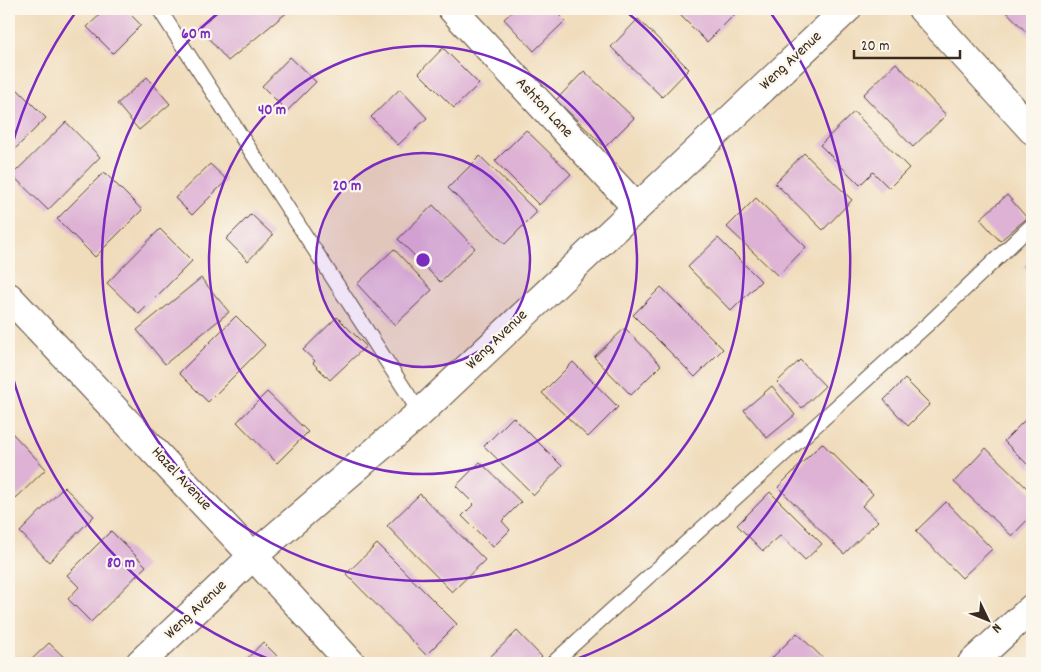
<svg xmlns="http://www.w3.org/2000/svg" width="1041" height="672" font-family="Dekko,sans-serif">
	<rect width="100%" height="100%" fill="#fbf7ec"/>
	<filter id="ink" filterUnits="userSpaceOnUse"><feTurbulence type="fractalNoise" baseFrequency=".02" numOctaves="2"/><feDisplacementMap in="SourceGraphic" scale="10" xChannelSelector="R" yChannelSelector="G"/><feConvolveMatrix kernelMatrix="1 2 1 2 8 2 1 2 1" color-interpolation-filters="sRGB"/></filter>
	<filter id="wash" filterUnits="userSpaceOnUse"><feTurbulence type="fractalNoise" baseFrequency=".0096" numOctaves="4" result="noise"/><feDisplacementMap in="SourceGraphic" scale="20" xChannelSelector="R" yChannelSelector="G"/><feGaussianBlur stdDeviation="1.12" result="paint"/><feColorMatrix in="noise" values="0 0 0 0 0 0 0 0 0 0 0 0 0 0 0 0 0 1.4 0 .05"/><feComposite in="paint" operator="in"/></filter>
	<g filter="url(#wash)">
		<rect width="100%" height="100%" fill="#f0dcbb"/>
		<g id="blocks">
			<path fill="#deb2d5" d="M106 9H125L141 25 113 53 87 27Z
				M221 9H289L290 10 228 61 199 27Z
				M515 9H553L565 21 534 51 504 19Z
				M674 9H734L737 12 707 42Z
				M1004 9H1032V38Z
				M638 19 689 69 662 97 611 47Z
				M443 48 479 84 454 108 419 73Z
				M290 57 316 82 287 111 262 86Z
				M896 63 946 115 913 147 863 95Z
				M584 71 634 118 605 147 556 100Z
				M147 77 170 104 139 130 117 104Z
				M16 88 46 118 9 155V95Z
				M400 89 427 118 398 145 371 117Z
				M854 112 909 168 889 188 873 172 860 185 820 145Z
				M66 122 100 157 48 210 12 175Z
				M526 130 571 174 539 205 495 161Z
				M804 153 852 200 823 230 775 183Z
				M480 156 537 212 505 244 448 188Z
				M210 164 227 180 192 215 175 198Z
				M104 172 142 210 95 257 57 219Z
				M1007 195 1027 218 1000 241 980 219Z
				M756 198 806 247 778 276 727 227Z
				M433 205 475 248 440 282 398 239Z
				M251 214 273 235 248 261 226 239Z
				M160 229 192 261 139 314 107 283Z
				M718 238 761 281 731 311 688 267Z
				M394 249 432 290 395 325 357 284Z
				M1032 259V275L1024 266Z
				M201 278 229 312 165 364 137 330Z
				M661 287 723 349 695 377 633 315Z
				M236 316 265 345 208 402 179 373Z
				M337 317 366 346 330 380 313 363 315 361 303 350Z
				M625 328 661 365 631 395 594 357Z
				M800 360 825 386 802 408 777 382Z
				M573 362 618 407 588 437 542 393Z
				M905 379 930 404 908 426 884 400Z
				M772 386 795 415 767 438 744 410Z
				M267 392 308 432 277 463 237 422Z
				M1032 413V469L1004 441Z
				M513 417 562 466 534 495 484 446Z
				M11 432 46 469 16 498 9 491V434Z
				M822 443 873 494 862 506 878 521 844 554 778 487Z
				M986 448 1032 493V515L1012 536 954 482Z
				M480 462 521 502 502 521 510 530 493 547 462 516 474 504 456 486Z
				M64 487 94 516 49 562 20 532Z
				M770 492 822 544 805 560 781 535 763 551 737 525Z
				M420 494 485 560 452 592 387 526Z
				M946 502 992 549 962 578 916 531Z
				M111 531 146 566 91 622 68 599 79 587 67 575Z
				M377 544 457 624 426 655 346 574Z
				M517 631 542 657 536 663H498L491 656Z
				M797 633 828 663H767Z
				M263 642 284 663H253L248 658Z
				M49 643 70 663H28Z"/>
		</g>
	</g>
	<g filter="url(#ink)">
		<use href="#blocks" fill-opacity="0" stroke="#564536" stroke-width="1"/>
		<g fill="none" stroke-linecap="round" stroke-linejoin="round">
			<g stroke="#564536" stroke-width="16">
				<path id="lane" d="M159 9 420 413
					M553 663 928 324 1032 225"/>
			</g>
			<g stroke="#564536" stroke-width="30">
				<path id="street" d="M452 9 636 207
					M922 9 1032 130
					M9 297 253 556 351 663
					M140 663 253 556 420 413 847 9
					M972 663 1032 608"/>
			</g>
			<use href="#lane" stroke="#fff" stroke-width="14"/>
			<use href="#street" stroke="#fff" stroke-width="28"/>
		</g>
	</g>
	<circle cx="423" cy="260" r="107" fill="#7b2cbf" fill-opacity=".12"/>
	<g fill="none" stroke="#7b2cbf" stroke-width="2.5">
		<circle cx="423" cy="260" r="107"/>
		<circle cx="423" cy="260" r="214"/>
		<path d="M623 9A321 321 0 1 1 223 9"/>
		<path d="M280 663A427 427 0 0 1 10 367M10 153A427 427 0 0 1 78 9M768 9A427 427 0 0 1 566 663"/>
	</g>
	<g text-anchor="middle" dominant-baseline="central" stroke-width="4.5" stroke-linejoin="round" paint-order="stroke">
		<g font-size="16" fill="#3b2a1e" stroke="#fbf7ec">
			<text transform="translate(791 61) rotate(-43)">Weng Avenue</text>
			<text transform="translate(544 108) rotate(47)">Ashton Lane</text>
			<text transform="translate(497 340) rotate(-44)">Weng Avenue</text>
			<text transform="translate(181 479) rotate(47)">Hazel Avenue</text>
			<text transform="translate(196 610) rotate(-43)">Weng Avenue</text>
		</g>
	</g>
	<circle cx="423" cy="260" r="8" fill="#7b2cbf" stroke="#fbf7ec" stroke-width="2.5"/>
	<g font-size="15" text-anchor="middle" font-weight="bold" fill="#7b2cbf" stroke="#fbf7ec" stroke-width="4.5" stroke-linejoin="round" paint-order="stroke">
		<text x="196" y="38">60 m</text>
		<text x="272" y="114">40 m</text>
		<text x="347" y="190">20 m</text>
		<text x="121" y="567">80 m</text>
	</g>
	<rect width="1041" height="672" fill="none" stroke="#fbf7ec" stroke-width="30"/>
	<g transform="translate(988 620) rotate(133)" stroke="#fbf7ec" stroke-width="4" paint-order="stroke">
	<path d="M0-4L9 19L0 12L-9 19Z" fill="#3b2a1e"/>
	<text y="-8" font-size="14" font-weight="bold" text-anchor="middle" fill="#3b2a1e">N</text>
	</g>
	<path d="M854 50v8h106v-8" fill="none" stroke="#3b2a1e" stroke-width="2.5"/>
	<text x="861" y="50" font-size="15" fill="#3b2a1e" stroke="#fbf7ec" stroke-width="4" paint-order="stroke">20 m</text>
</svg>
